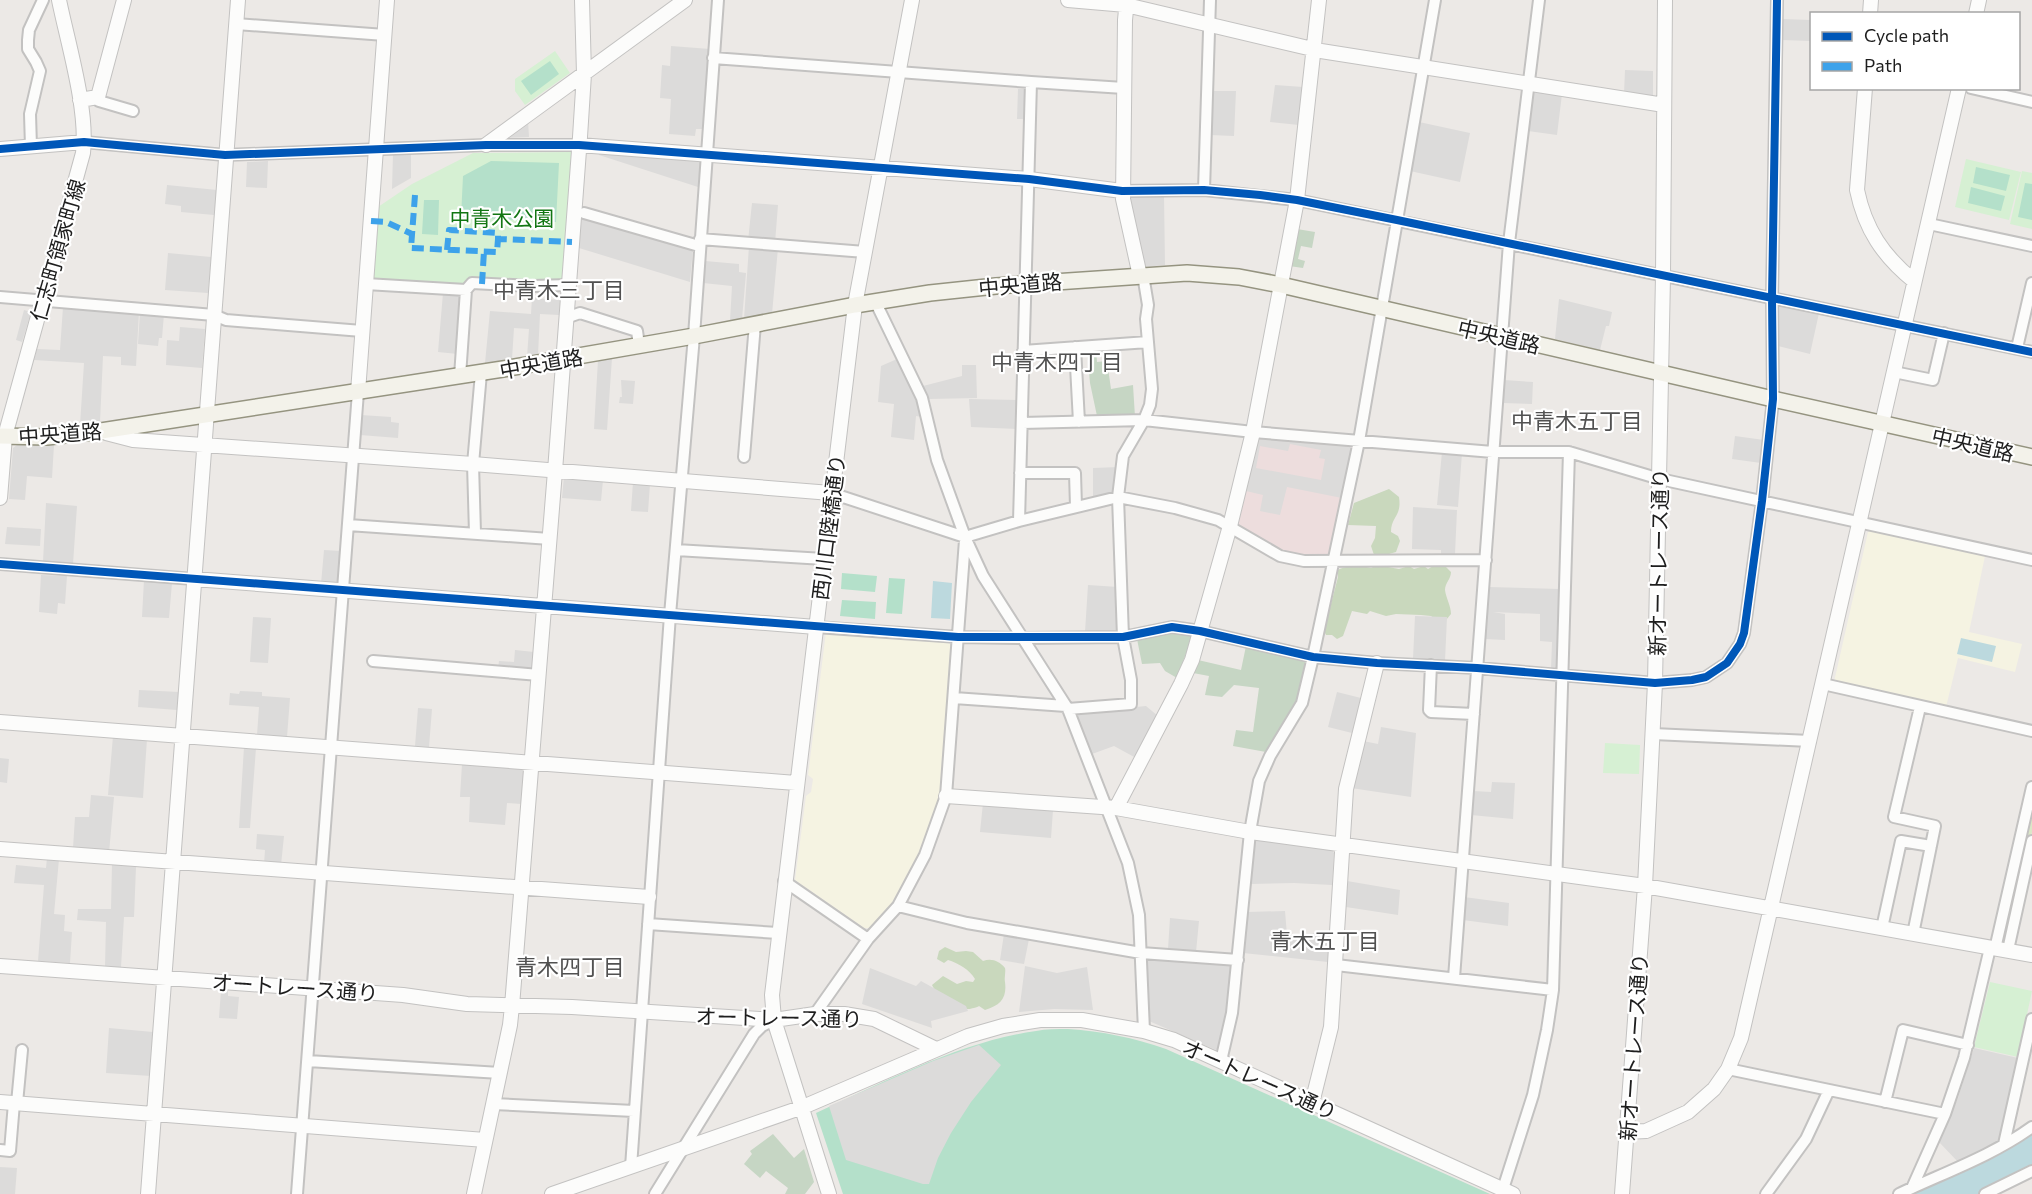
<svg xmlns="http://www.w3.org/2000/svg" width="2032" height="1194" font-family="Commissioner,'Noto Sans JP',sans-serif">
	<rect width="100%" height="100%" fill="#ece9e6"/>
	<path fill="#eddddd" d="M1261 437 1350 445 1353 448 1330 554 1325 557 1303 556 1279 549 1239 525 1237 521 1258 439Z"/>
	<path fill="#f5f3e2" d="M1870 531 1985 556 1969 632 2022 644 2015 672 1958 658 1946 707 1834 682 1868 532Z
		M826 632 949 643 953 646 941 792 939 801 919 856 894 903 872 928H864L795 880 806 796 811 792 813 779 808 775Z"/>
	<path fill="#dbe7c7" d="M2032 816V832L2009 938 2005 939 2003 937 2029 817Z"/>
	<path fill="#c9d8bd" d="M1389 489 1399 497C1402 517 1391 516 1391 532L1398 536 1400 541 1396 552 1382 556 1374 555 1371 546 1375 538 1376 526 1348 525 1354 503Z
		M1377 565 1399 569 1409 566 1414 569 1424 566 1428 569 1435 565 1445 566 1451 572C1451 579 1445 583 1445 590 1446 598 1451 606 1451 614L1446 620 1438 621 1431 616 1421 615 1396 614 1386 616 1370 611 1367 614 1352 611 1343 636 1337 639 1332 635H1326L1324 631 1338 577V570C1346 565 1362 565 1371 568Z
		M945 947 956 952 966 951 973 952 983 961C992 958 999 961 1005 968 1006 973 1004 977 1005 982 1007 998 1001 1005 985 1010L979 1006C978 1007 970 1009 969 1009 956 1010 937 996 932 985L943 976 957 984 966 981 973 982 975 979C970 970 958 963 948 960L944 963 937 959 939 951Z"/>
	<path fill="#c6d6c4" d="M1297 229 1315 232 1312 248 1301 246 1298 259 1305 261 1303 268 1289 266Z
		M1096 348 1097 362 1107 361 1111 389 1133 385 1135 417 1097 416 1090 383 1087 349Z
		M1177 630 1191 634 1192 637 1177 678 1165 671 1160 663 1142 664 1137 639Z
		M1246 646 1305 660 1306 664 1296 705 1266 752 1233 746 1236 730 1253 732 1259 688 1234 685 1222 697 1205 695 1209 676 1193 673 1198 660 1241 670Z
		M773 1134 794 1158 804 1149 814 1182 805 1194H785L788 1188 766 1171 760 1178 744 1164 752 1154 750 1151Z"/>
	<path fill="#d6f0d3" d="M555 51 570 73 525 105 515 91V79Z
		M572 152 562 279 559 282 462 286 375 281 371 278 378 207 412 184 473 153Z
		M1966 159 2021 172 2009 220 1955 207Z
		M2022 171 2032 173V229L2010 224Z
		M1605 743 1640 745 1639 774 1603 773Z
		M1990 982 2032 991 2018 1057 1974 1047Z"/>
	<path fill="#b4e0ca" d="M550 61 559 74 531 95 521 81Z
		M491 161 559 163 556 222 461 217 463 176Z
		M1976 167 2010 175 2006 191 1973 183Z
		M2025 183 2032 184V220L2018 217Z
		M1971 187 2005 196 2001 211 1968 203Z
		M424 200H439L438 235 422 234Z
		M842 573 877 576 875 592 841 589Z
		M889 578 905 579 902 614 886 613Z
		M842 600 876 602 875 619 840 616Z
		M1068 1029C1102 1031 1134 1038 1166 1049L1490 1194H843L816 1113C884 1082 962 1041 1036 1031 1046 1029 1058 1029 1068 1029Z"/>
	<path fill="#dcdbda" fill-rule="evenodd" d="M1782 19 1811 20V41L1782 40Z
		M671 46 710 49 704 129H696L695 136 669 134 671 99 660 98 662 65 670 66Z
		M1625 70 1653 71V96L1650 99 1624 94Z
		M1275 85 1303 87 1299 125 1270 122Z
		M1018 89H1028L1027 119H1017Z
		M1536 90 1562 94 1557 135 1528 131 1533 93Z
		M1212 91H1236L1234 136 1210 135Z
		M528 121 529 137 502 138Z
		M1419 122 1470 133 1460 182 1410 171Z
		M599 152 697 160 700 162 698 187 599 155Z
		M393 154H411V178L392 189Z
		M268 161 267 188 246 187 247 162Z
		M167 185 217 190 214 215 181 212V206L165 204Z
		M1131 195H1164L1165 265 1144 267 1129 198Z
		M752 203 778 205 775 243 748 241Z
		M582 216 693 248 690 282 579 248Z
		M749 246 778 248 772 314 744 319Z
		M168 253 211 257 208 293 165 290Z
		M705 261 739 264V272L746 273 742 319 730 321 732 286 703 283Z
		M443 293 460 294 463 297 458 354 438 352Z
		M532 298 560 300 559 315 540 314 538 355 527 357 529 329 514 328 512 359 485 363 490 311 531 314Z
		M1559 299 1612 312 1609 326H1606L1600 350 1555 339Z
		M1781 305 1819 313 1810 354 1778 346 1777 308Z
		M63 307 139 312 136 366 121 365V357L103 356 100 422 80 425 84 363 34 360 37 349 60 350Z
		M24 310 31 312 22 342 16 340Z
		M140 312 164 314 162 338H159L158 346 138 344Z
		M180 327 205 329 202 368 166 365 167 340 179 341Z
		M612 358 607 430 594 429 598 360Z
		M897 359 919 403 922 417 916 416 914 440 891 437 894 404 878 402 881 366Z
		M962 365H976L977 398 929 399 923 386 962 376Z
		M621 380 635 381 633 404 619 403 620 397H622Z
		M1504 380 1533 382 1532 404 1503 403Z
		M969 399 1018 400 1017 429 971 427Z
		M361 415 391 417V422L399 423 398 438 360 435Z
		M1735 436 1764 440 1761 463 1732 459Z
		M1261 438 1349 445 1352 448 1342 498 1287 487 1280 515 1260 511 1263 495 1246 491 1258 439ZM1290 444 1321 450 1319 458 1325 459 1321 480 1256 468 1260 446 1288 451Z
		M17 445H54L52 478 27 476 25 500 9 499 13 448Z
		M1442 452 1462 453 1458 507 1437 505Z
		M1119 467 1116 491 1093 497V468Z
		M564 476 603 480 601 501 562 498Z
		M633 482 650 484 648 512 631 511Z
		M46 503 77 506 73 564 43 562Z
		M1413 507 1457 510 1455 554H1441V550L1412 549Z
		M7 527 41 529 40 546 5 544Z
		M324 550 341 551 338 581 335 585 321 584Z
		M41 575 67 576 65 604 58 603 57 614 39 612Z
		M144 580 172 583 169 618 142 617Z
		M1088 585 1118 587 1120 633 1085 632Z
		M1489 587 1560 589 1559 642H1556L1559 643 1558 667 1556 670 1551 669 1552 642 1540 641V614L1493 612 1505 614V640L1485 639Z
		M1415 616 1447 617 1445 661 1413 659Z
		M253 617 271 618 268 663 250 662Z
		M515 650 534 652 533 669 530 671 498 668 499 661 514 662Z
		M139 690 179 692 177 710 138 707Z
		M240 691 262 692V696L290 698 287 737 257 735 259 707 229 705 230 693 239 694Z
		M1337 692 1361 698 1352 733 1328 727Z
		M1146 706 1158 716 1136 758 1114 746 1092 754 1077 717 1079 713Z
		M418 708 432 709 429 747 415 746Z
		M1381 727 1416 733 1411 797 1351 788 1363 741 1378 744Z
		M113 736 147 739 143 798 108 795Z
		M244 747 256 748 250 828H239Z
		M0 758 9 759 7 783 0 782Z
		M462 764 521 768 524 772 521 804 507 803 505 825 469 822 470 797H460Z
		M1492 782 1515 783 1513 819 1471 815 1473 791 1491 792Z
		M91 795 114 797 109 853 73 848 75 817H89Z
		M983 803 1053 810 1051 838 980 832Z
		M257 834 284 836 281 865 264 864 265 850 256 849Z
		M1259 839 1332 850 1334 853 1332 885 1294 883 1251 884 1255 842Z
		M47 858 59 859 54 914 65 915 64 931 72 932 70 963 38 961 44 885 14 883 16 865 46 868Z
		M112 864 136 867 134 917H124L121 967H105L106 922 77 920 78 909H111Z
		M1347 881 1400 890 1398 915 1346 907Z
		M1464 897 1509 903 1508 926 1463 920Z
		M1285 911 1287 935 1330 932 1328 962 1243 953 1248 912Z
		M1170 918 1199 921 1196 952 1168 949Z
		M1004 934 1029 939 1024 964 1000 960Z
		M1148 957 1230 963 1233 967 1227 1011 1219 1048 1216 1050 1149 1021 1146 960Z
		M1025 966 1057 973 1087 967 1093 1010 1054 1009 1019 1012Z
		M870 968 916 986 921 981 966 1006 968 1011 931 1021 932 1028 862 1004Z
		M221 990H228V996L239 997 237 1019 219 1018Z
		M109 1028 153 1032 151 1076 106 1073Z
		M979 1045 1001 1065 971 1102 951 1133 938 1158 929 1184H923L846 1160 829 1106 933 1061Z
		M1974 1048 2018 1058 2001 1138 1995 1144 1959 1163 1939 1142 1958 1098Z
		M0 1167 17 1168 15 1194H0Z"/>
	<path fill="#bcd9de" d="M933 581 952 583 950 619 931 618Z
		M1961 638 1996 646 1992 662 1957 654Z
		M2032 1132V1165L1980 1194H1914Z"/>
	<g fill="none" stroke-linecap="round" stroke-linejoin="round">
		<g stroke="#c3c2c1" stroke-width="14">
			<path id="minor" d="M236 24 385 35
				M713 58 1031 82 1124 88
				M1971 88 2032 102
				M98 97 99 101 133 111
				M84 142 225 155 486 145H579
				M31 147 30 114 40 71 36 62 28 49V40L29 30 43 0
				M1204 190 1210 0
				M1122 191 1204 190 1297 200 2032 352
				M584 213 699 246
				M1929 224 2032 246
				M700 239 865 252
				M366 284 466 290 472 283 532 286 569 285
				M0 297 214 315 226 320 362 331
				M875 301 922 398 937 460 965 537 983 576 1068 709 1128 863 1139 915 1144 1031
				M566 318 580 313 637 331 639 345
				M1075 347 1079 422
				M2017 348 2032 283
				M1023 351 1148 342
				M1894 372 1933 380 1944 333
				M460 376 466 290
				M1022 423 1144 420 1253 432 1493 452H1569L1660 479 2032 560
				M744 457 755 324
				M1020 473H1075L1076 507
				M831 493 965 537 1019 521 1118 497 1175 508 1218 520 1280 556 1304 561 1486 560
				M1019 521 1031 82
				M348 525 550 539
				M475 533 473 464 481 373
				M676 550 824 559
				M0 564 194 579
				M816 627 958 637 1022 638 1123 637 1172 627 1200 631 1313 657 1377 663 1477 668 1655 683 1692 680 1706 677 1727 663 1740 644 1744 633 1762 501 1773 399 1772 297 1777 0
				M373 661 539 675
				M1431 665 1429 710 1431 712 1474 714
				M1823 684 2032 731
				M954 698 1066 706
				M1068 709 1131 704V680L1123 637 1118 497 1123 456 1144 420 1150 405 1152 389 1146 319 1148 305 1143 275
				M1653 734 1810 741
				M784 881 868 939
				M898 906 967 923 1141 953 1238 960
				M648 924 778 933
				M1882 928 1901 841 1931 846
				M1913 934 1935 826 1894 817 1920 707
				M1995 949 2032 787
				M2008 950 2032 841
				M1336 965 1553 990
				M1454 978 1509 243 1539 0
				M815 1014 868 939 898 906 925 855 946 796 965 540
				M308 1061 500 1073
				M1221 1061 1232 1013 1250 832 1259 781 1270 756 1302 703 1313 657 1359 441 1435 0
				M1728 1069 1945 1114
				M1885 1102 1903 1030 1968 1045
				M17 1103 22 1050
				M493 1104 634 1111
				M2004 1144 2032 1019
				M0 1150 10 1151 14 1103
				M631 1167 670 615 694 336 718 0
				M1912 1188 1945 1114 1964 1058 1990 948
				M1503 1189 1533 1095 1547 1030 1553 990 1569 452
				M297 1194 358 392
				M655 1194 754 1034 762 1026 774 1020
				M1766 1194 1806 1139 1829 1090
				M1899 1194C1943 1173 1992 1156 2032 1127
				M1985 1194 2032 1171"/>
		</g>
		<g stroke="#c3c2c1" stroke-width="16">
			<path id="tertiary" d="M1068 0 1126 5 1321 51 1664 105
				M1127 0 1125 20 1123 199 1140 276
				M1870 14 1871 0
				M1976 14 1979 0
				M1865 88 1857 190C1865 229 1883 256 1914 281
				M80 100 98 97 124 0
				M486 145 685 0
				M579 145 1029 179 1122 191
				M0 149 84 142
				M358 392 387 0
				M102 432 133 440 473 464 831 493
				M0 498 5 436 83 153C88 109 68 44 59 0
				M194 579 816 627
				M0 722 796 783
				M946 796 1116 808 1250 832 1645 886 2032 955
				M1116 808 1181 684 1192 660 1230 526 1253 432 1297 200 1319 0
				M0 849 649 897
				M0 966 403 995 467 1004 572 1007 774 1020 815 1014H844L874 1019 936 1049
				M0 1102 485 1140
				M1312 1103 1331 1027 1346 789 1377 663
				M1626 1132 1646 1131 1688 1112 1714 1089 1728 1069 1741 1038 1959 88
				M148 1194 238 0
				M474 1194 510 1025 512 1006 555 471 580 137 584 74 582 0
				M552 1194 803 1107 968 1036 1003 1026 1040 1020H1082L1144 1031 1174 1040 1513 1194
				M829 1194 774 1020 772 995 855 305 912 0
				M1622 1194 1645 886 1655 683 1663 276 1665 0"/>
		</g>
		<g stroke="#959480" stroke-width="18">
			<path id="secondary" d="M0 436 47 437 101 431 503 369 694 336 855 305 930 293 996 286 1187 273 1239 277 1281 285 1773 399 2032 457"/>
		</g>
		<use href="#minor" stroke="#fcfcfb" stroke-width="10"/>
		<use href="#tertiary" stroke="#fcfcfb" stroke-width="14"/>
		<use href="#secondary" stroke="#f3f2ea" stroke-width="15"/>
		<path stroke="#3da2ea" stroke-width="6" stroke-dasharray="12 6" stroke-linecap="butt" d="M415 195 411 248 497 252 498 239
			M371 221 386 222 412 234
			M447 250 449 230 498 233V239L572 242
			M482 284 484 251"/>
		<g stroke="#fff" stroke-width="11">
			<path id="cycleway" d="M0 149 84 142 225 155 486 145H579L1029 179 1122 191 1204 190 1260 195 1297 200 1397 220 2032 352
				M0 564 958 637H1123L1172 627 1200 631 1313 657 1377 663 1477 668 1655 683 1692 680 1706 677 1727 663 1740 644 1744 633 1762 501 1773 399 1772 297 1777 0"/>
		</g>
		<use href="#cycleway" stroke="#0057b8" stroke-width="8"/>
	</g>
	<g text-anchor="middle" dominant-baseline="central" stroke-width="4.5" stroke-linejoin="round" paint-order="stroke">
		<g font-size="21" fill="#127613" stroke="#fff">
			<text x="502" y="217">中青木公園</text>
		</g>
		<g font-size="21" fill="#1e1e1e" stroke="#fff">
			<text transform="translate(57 250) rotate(-74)">仁志町領家町線</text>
			<text transform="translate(1020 284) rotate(-5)">中央道路</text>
			<text transform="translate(1499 336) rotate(13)">中央道路</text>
			<text transform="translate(541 363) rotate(-10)">中央道路</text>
			<text transform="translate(60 433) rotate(-4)">中央道路</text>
			<text transform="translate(1973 444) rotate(13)">中央道路</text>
			<text transform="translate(828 527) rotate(-83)">西川口陸橋通り</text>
			<text transform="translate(1658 562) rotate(-89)">新オートレース通り</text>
			<text transform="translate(295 987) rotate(4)">オートレース通り</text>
			<text transform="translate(779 1017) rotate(1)">オートレース通り</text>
			<text transform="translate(1633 1047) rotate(-86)">新オートレース通り</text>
			<text transform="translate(1260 1079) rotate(24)">オートレース通り</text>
		</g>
		<g font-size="22" fill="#515151" stroke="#fff">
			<text x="559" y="289">中青木三丁目</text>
			<text x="1057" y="361">中青木四丁目</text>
			<text x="1577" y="420">中青木五丁目</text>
			<text x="1325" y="940">青木五丁目</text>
			<text x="570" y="966">青木四丁目</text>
		</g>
	</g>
	<rect x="1810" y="12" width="210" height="78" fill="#ffffff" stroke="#a5a5a5" stroke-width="1.5"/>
	<rect x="1822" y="32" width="30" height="9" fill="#0057b8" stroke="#a5a5a5" stroke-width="1.5"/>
	<text x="1864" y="42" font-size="18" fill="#1e1e1e">Cycle path</text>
	<rect x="1822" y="62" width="30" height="9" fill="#3da2ea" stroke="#a5a5a5" stroke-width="1.5"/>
	<text x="1864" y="72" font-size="18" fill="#1e1e1e">Path</text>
</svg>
